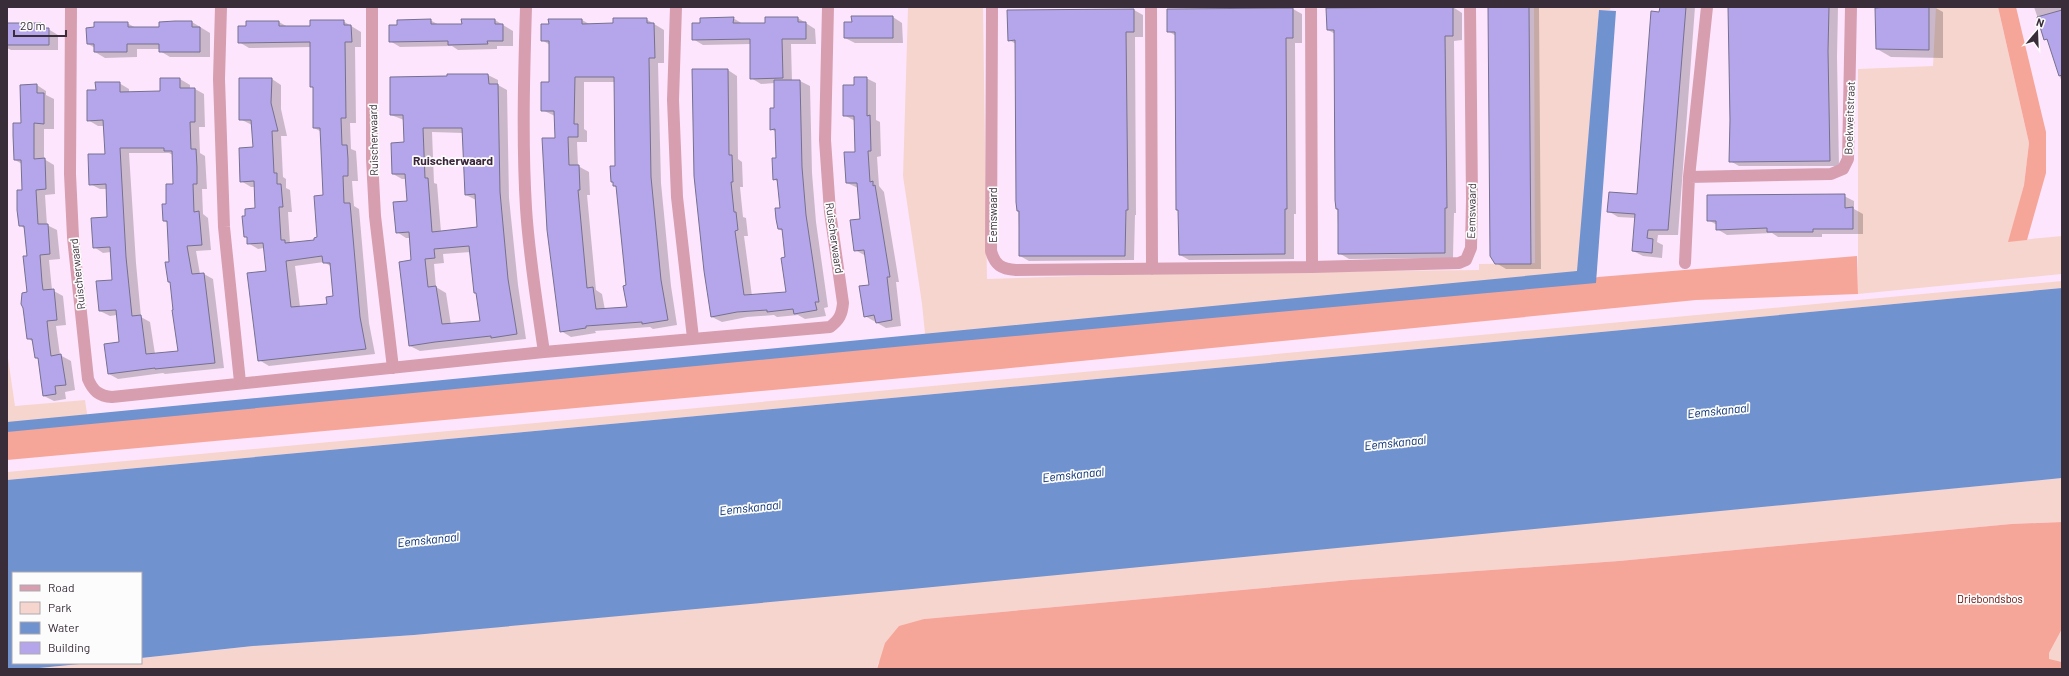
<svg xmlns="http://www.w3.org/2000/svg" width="2069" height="676" font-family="Barlow,sans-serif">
	<rect width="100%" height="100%" fill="#fde6fd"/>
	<path fill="#f7d5cf" d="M908 7H983L987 279 1173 273 1479 270V264L1535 263 1534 7H1611L1610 10H1599L1577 281 926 344 922 304 903 176Z
		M1936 7H1998L2029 143 2024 185 2009 241 2062 236V274L1858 294V69L1933 66Z
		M2062 281V288L1538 338 7 480V472Z
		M7 351 15 406 85 400 88 420 7 429Z
		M2062 478V522L2011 524 1619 561 1350 580 924 619 878 663 877 669H29L90 663H141V658L253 646 414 635Z
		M2062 629V662L2049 660V653Z"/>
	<path fill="#f6a698" d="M1998 7H2016L2046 132V173L2027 240 2008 242 2024 185 2029 143Z
		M1857 256 1858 294 1696 300 1001 369 7 460V429L1588 280 1598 277Z
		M2062 522V629L2049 653V659L2062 662V669H877L885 643 899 626 924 619 1350 580 1619 561 2011 524Z"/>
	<path fill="#7092cf" d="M1599 10 1616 11 1596 283 905 346 7 432V422L1577 271Z
		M2062 288V478L912 589 414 635 253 646 141 658V573H13V663H90L29 669H7V480L1538 338Z"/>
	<path fill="#0003" fill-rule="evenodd" d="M1453 7 1462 13V40L1454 41 1456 213H1454L1453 258 1349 259 1339 253 1336 172 1335 34 1328 30Z
		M1489 7H1539L1541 269H1506L1496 263Z
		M1661 7H1695L1678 235H1658L1657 242 1663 245 1662 258 1643 256 1633 251 1636 218 1618 217 1608 211 1638 195Z
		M1729 7H1838L1837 57 1839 166H1739L1730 161Z
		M1888 7H1934L1943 12V58L1891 57 1877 49Z
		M2034 7H2062V83L2049 42 2045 39Z
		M1293 9 1302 14V43H1295L1296 214H1294V259L1189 260 1180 255 1179 211 1177 210 1176 36 1168 31Z
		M1134 10 1143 15V37H1135L1136 215H1135L1134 260 1029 261 1020 256 1017 175 1016 44 1009 40Z
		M893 17 902 23 903 43H855L845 38 853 23Z
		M733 18 743 24H766L798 18 815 29 816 44H791L792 81H800L810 86 812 173 816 222 828 307 824 308 826 316 805 319 798 315 777 317 774 315 747 317 722 322 712 317 699 220 728 70 737 76 738 159 742 162 743 187H740L743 217 746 218 748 236H744L752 296 787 293V258L783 231 778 229 781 209 778 182 774 179 777 159 776 132 771 129 775 109V83L761 84 751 78V44L703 45 693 39Z
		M646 19 664 30V63H658L661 183 671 286 677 325 653 329 650 327 595 331 596 333 571 337 561 331 555 116 542 110 550 83V45L542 40 582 20 591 25 614 24ZM584 82H615L616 166 614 186 618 188 628 286V308L605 310 602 294 596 290 587 195H590L589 172 578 166 577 142H587V131L584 129Z
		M430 20 439 25H463L495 20 513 31V46H497V49L458 50 452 46 400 47 390 41 398 26Z
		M343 21 361 32V47H355L356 123H350L351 149 356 151 357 165 358 181H352L354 206 359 209 369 323 375 354 269 366 259 360 267 272 264 248 258 249 248 243V238L245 236 256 209 255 187H251L241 181 254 148 252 125 240 119 272 79 281 85V109L287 136H281L283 177 286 179V188L290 190 292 212H288L290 243 315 241 318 238 324 196 322 132 314 128V88L311 86V47L249 48 239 42 279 22 288 27 311 26ZM324 262 332 267 334 297 328 305 300 307 295 266Z
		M192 22 210 33V57H170L160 51V49H137V57L105 58 95 52V48L88 44 127 23 136 28H160Z
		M7 24H40L58 35V50H11L7 48Z
		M488 75 498 80V85L507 90 509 198 518 285 526 339 420 351 410 346 400 263 412 261 411 238H406L397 232 408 202 406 179H402L393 174 405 143 404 120 391 115V78ZM432 132 463 133 466 195 476 200 478 228 441 232 437 184 434 183ZM471 252 475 293 477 294 481 322 451 325 446 293 436 287 434 264 444 263 443 254Z
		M866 78 876 83V120L880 122 881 156 877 157 879 186 884 192 899 282H896L901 326 886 328 865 316 870 285 866 256 855 250 861 220 858 188 847 183 856 153 855 121 844 115 855 86Z
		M161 79H180L190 85V89H195L204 94 205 127H199L200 153 205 156 206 173 207 189H202L203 214 208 218 211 250 196 251 200 274H204L213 279 224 368 165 374 163 373 118 379 109 374 120 343 117 315 110 316 100 311 113 280 111 252 103 253 94 247 108 218 107 189H100L90 184 106 155 104 126H98L88 120 97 91 119 83 129 89V93L161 92ZM129 153H169L173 155 174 185 164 221 168 223 170 263 169 282 171 283 179 352 155 354 150 322 141 317 136 263Z
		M37 85 46 91V95L54 99V129H44V159L54 165 55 194 45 195 47 225 57 230 60 259 49 260 52 290 63 296 66 325 56 326 60 355 71 361 75 390 65 392 66 399 54 401 44 396 39 359 36 358 33 342 28 338V257L25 229 20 225 23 191 22 164 15 160 22 124Z
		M1844 196 1854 201V209L1863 214V234H1822V237H1778L1772 233 1727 235 1717 229V225L1708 220Z"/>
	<path fill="#b5a6eb" stroke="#76708f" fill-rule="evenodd" d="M1453 7V36H1445L1447 208H1445V253L1338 254V209H1336L1335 200 1334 30H1327L1326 8Z
		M1488 7H1529L1531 264H1495L1490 256Z
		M1660 7H1686L1668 230H1648L1647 238 1653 239 1652 253 1632 251 1635 214 1607 212 1609 192 1637 194 1651 11 1659 12Z
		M1728 7H1829L1828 51 1830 161 1729 162 1730 120Z
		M1887 7H1929V50L1876 49 1875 8Z
		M1293 8V38H1286L1287 209H1285V254L1179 255 1178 210H1176L1175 32H1167V9Z
		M1134 9V32H1126L1128 210H1126L1125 256H1019V211H1017L1016 202 1015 40 1008 41 1007 10Z
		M2062 10V75L2059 76 2047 39 2044 40 2037 17Z
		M851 16H893V38H844V22H852Z
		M734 17 733 23H765V17H798V22H806V39H782L783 78 750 79V39L692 40V23H700V18Z
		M613 18H647V23H654L655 58H649L651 177 661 280 668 320 642 324V322L586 326V328L560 332 547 230 542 138H555L554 111H541V82H549V41H541V24H549L548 19H582V24L613 23ZM575 77H614L615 166H610L611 182H613V186H616L626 285 623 286 627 307 596 309 593 287 587 288 578 190H580L579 165H569L568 137H578V124H574Z
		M431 19V24H462L461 19H495V24H503V41H487L488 44 448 45V41L389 42V25H397V20Z
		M310 20H344V25H351L352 42H345L346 118H341L342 145H347L348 159V176H343L344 203H350L360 317 366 349 258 361 247 273 266 271 263 243 247 244V237H244L242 216H245V209L255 208 254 181 240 182 239 148 253 147 251 120H239V78H272L271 103 278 131H272L274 173H277V184H281L283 207H279L281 240H285V243L314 240V238L317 237 314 196 323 195 320 128H313V87H310V42L238 43V26H246V21H279V26H310ZM322 256 323 263H330L333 296 326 297 327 304 291 307 286 261Z
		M175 21H192V27H200V52H159V44H127V52H94V44H87L86 28 94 27V22H128V27H159V22Z
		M7 23H41V28H49V45H7Z
		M692 69H728L729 155H732L733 182H731L734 212H736L738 230 735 231 744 295 786 292 781 258 785 257 782 229H778L776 219 775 208H780L777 179 773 180 772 158H776L775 129 770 130V108H774V80H800L802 167 806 215 819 302H815L817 310 794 314 793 309 767 312V310L737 312 711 317 704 271 694 176Z
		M447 74H488L489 84H498L500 192 508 279 517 334 491 338V336L435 342 409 346 399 262 411 260 409 232 396 233 393 202 407 201 405 174H392L391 143 404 142 403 115H390V77L447 76ZM423 128H462L465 195 475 194 477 227 432 232 428 178H425ZM469 246 474 293H476L480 321 442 324 436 286 428 287 425 259 435 258 434 249Z
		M854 77H867V116L870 115 871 151H868L870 182 873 181V186L875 185 890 277H887L892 320 876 323 874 315 864 317 859 286 869 285 864 250 854 251 850 220 860 219 857 183H846L844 152H855L854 116H843V85H854Z
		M160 78H180V88H195V122H190L191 149H196L197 167V184H193L194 212 199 211 202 245 187 246 192 274 204 273 215 363 155 369V368L108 374 104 344 119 342 116 310 99 311 96 281 112 280 110 247 93 248 91 218 107 217 106 184 89 185 88 154H105L103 120 87 121V90H96L95 82H120V92L160 91ZM120 148H164V151H172L173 184H166V204H162L163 221H167L169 262H165L168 282H170L173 310H172L178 351 146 354 141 315 132 316 126 257Z
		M37 84V93H44V124L34 123V159L45 158 46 189 36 190 38 224H48L50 254 40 255 42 282 43 290 54 289 57 320 47 321 49 340 51 356 61 354 66 385 55 386 56 394 43 396 38 358H35L32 339H27L23 308 21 304 22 293 27 292 23 256H27L24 226H19L17 210V190H22L21 160H14L13 135V123H21L20 85Z
		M1845 194V208L1853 207V229H1813V232H1767V228L1716 230V221H1707V195Z"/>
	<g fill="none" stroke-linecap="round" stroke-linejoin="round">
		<path stroke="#d79eb0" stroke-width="12" d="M71 7 70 174 73 237 88 379C93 391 99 396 112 397L544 352 830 327C839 320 842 315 843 303L830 212 825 140 828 7
			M221 7 219 79 224 227 240 382
			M372 7V159L375 216 393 368
			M526 7C524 74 522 141 526 208 529 256 537 304 544 352
			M676 7 673 100 677 197 693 338
			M992 7 991 251C995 265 1001 269 1016 270L1312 267 1459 263 1466 260 1471 248 1472 199 1470 7
			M1151 7 1152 269
			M1311 7 1312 267
			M1689 177 1831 174 1843 169 1848 159 1851 7
			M1685 263 1689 177 1707 7"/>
	</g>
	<g text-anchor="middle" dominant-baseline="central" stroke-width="3.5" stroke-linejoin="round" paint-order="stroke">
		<g font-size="11" fill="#382d38" stroke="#fcfcfc">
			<text transform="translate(1849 118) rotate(-88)">Boekweitstraat</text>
			<text transform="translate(373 140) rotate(-91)">Ruischerwaard</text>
			<text transform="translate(1471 211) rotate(-89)">Eemswaard</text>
			<text transform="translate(992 215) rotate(-90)">Eemswaard</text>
			<text transform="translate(835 238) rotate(82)">Ruischerwaard</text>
			<text transform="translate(77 274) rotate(-96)">Ruischerwaard</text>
		</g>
		<g font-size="11" fill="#660500" stroke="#fcfcfc">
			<text x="1990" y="598">Driebondsbos</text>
		</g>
		<g font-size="12" font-weight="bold" fill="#3a253b" stroke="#fcfcfc">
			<text x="453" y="160">Ruischerwaard</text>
		</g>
		<g font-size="12" font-style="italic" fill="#052d74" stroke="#fcfcfc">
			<text transform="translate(1718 410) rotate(-6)">Eemskanaal</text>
			<text transform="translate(1395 442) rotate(-6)">Eemskanaal</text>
			<text transform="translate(1073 474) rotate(-6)">Eemskanaal</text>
			<text transform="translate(750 507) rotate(-6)">Eemskanaal</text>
			<text transform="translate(428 539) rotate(-6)">Eemskanaal</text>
		</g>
	</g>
	<rect width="2069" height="676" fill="none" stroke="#382d38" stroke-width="16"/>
	<rect x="12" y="572" width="130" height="92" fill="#fcfcfc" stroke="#aea9ae"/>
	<rect x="20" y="585" width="20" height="6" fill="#d79eb0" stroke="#aea9ae"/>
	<text x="48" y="592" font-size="12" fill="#382d38">Road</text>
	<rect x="20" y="602" width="20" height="12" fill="#f7d5cf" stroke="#aea9ae"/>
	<text x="48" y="612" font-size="12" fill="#382d38">Park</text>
	<rect x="20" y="622" width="20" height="12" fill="#7092cf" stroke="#aea9ae"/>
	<text x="48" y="632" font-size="12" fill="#382d38">Water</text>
	<rect x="20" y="642" width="20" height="12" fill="#b5a6eb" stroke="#aea9ae"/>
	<text x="48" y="652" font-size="12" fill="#382d38">Building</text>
	<g transform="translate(2037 32) rotate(19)" stroke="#fcfcfc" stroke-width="3" paint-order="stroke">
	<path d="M0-3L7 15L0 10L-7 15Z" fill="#382d38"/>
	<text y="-6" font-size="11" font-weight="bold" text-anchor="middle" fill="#382d38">N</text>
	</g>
	<path d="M14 30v6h52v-6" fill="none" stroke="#382d38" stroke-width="2"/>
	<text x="20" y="30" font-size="12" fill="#382d38" stroke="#fcfcfc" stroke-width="3" paint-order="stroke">20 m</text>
</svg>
